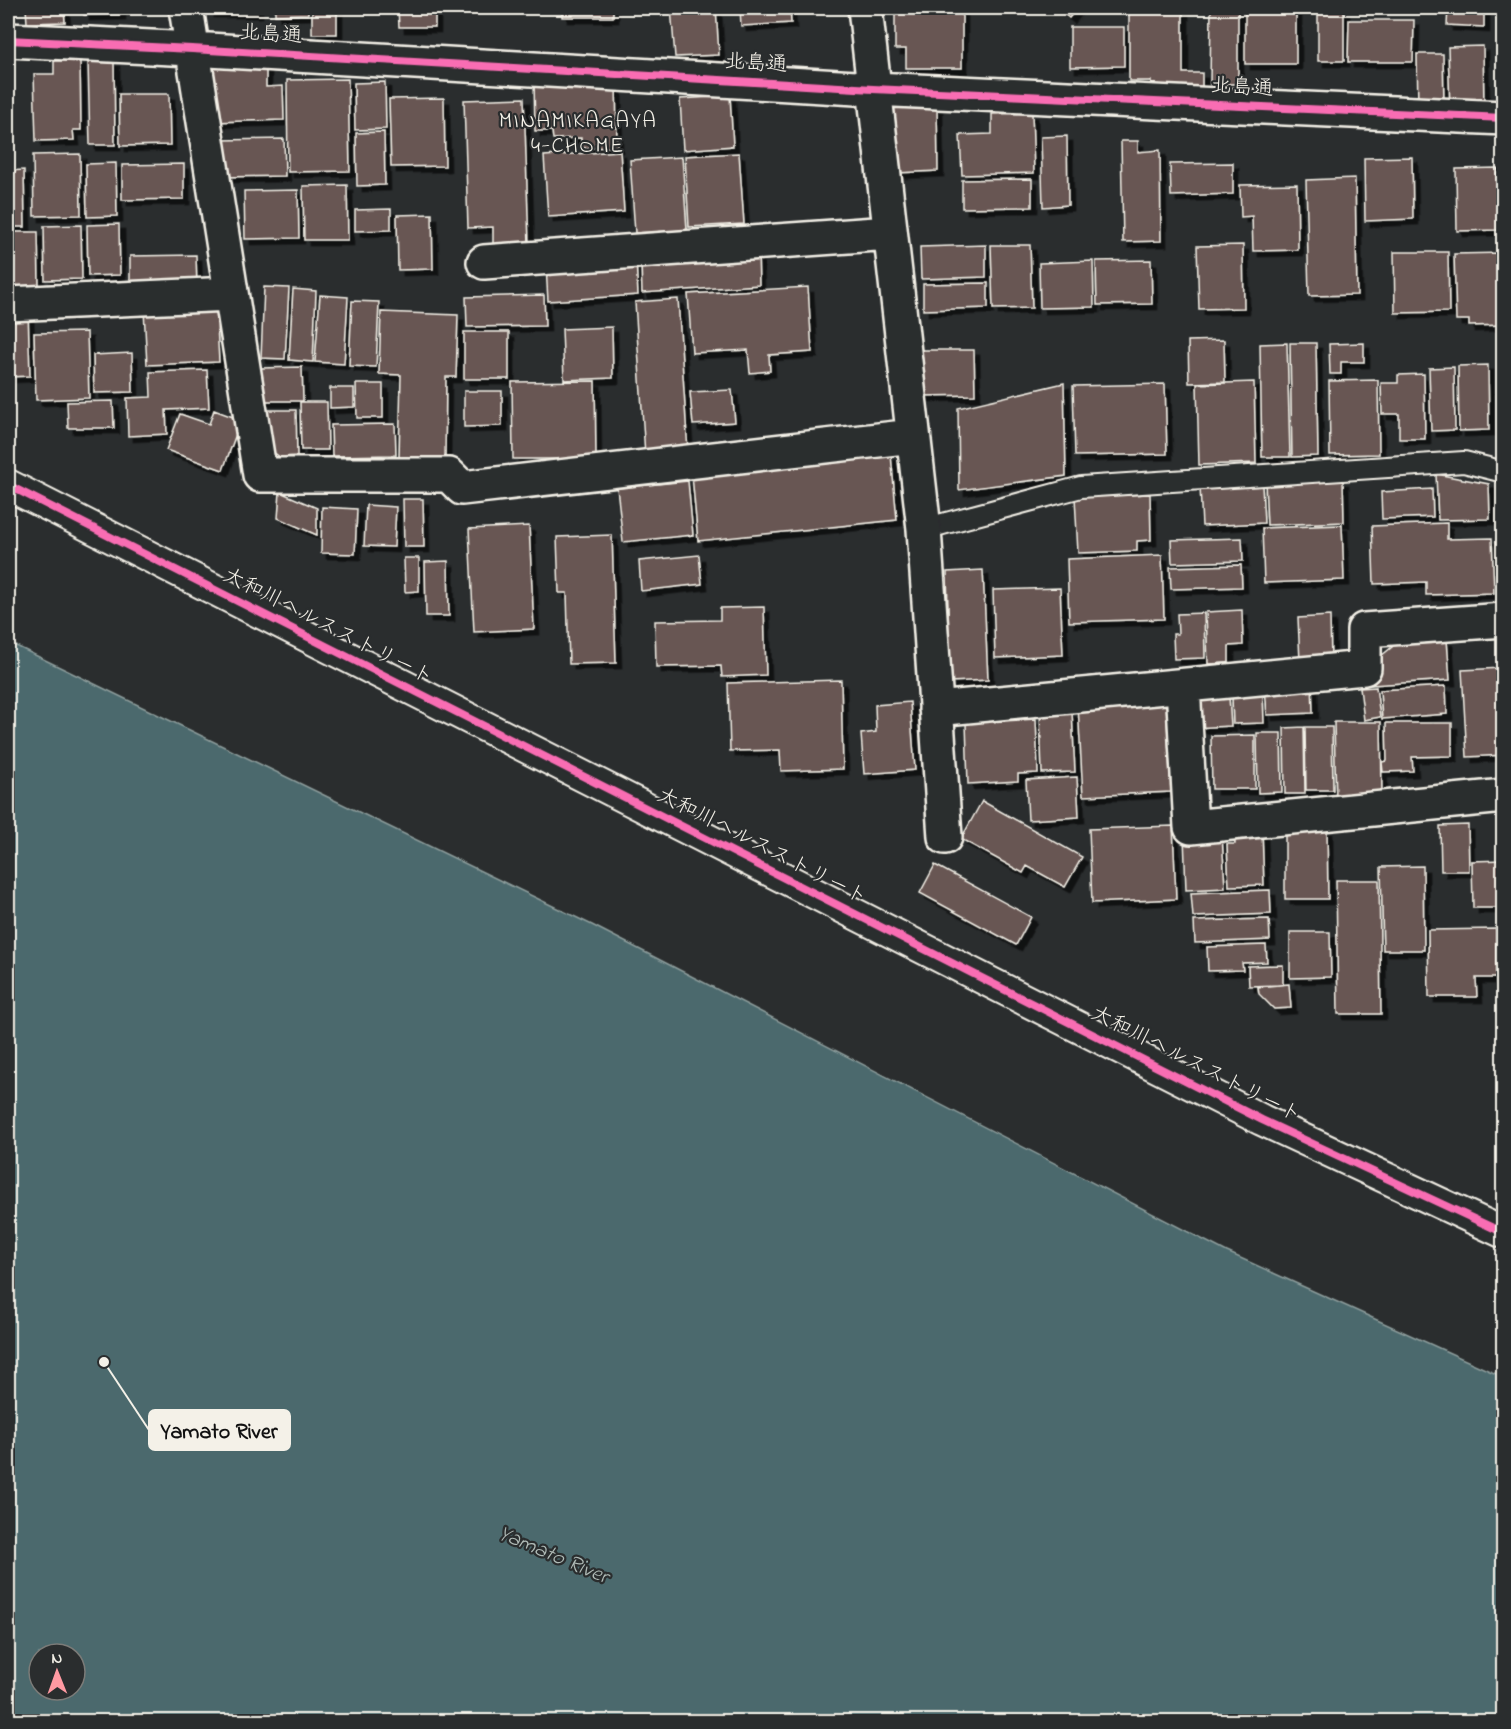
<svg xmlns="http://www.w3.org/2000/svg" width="1511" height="1729" font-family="'Indie Flower','Klee One',sans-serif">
	<defs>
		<filter id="shadow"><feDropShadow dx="5.5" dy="5.5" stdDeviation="0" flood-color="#0009"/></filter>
	</defs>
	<rect width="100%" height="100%" fill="#2a2d2e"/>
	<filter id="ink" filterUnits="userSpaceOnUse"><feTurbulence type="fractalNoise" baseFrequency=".0167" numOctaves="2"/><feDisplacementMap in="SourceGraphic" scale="12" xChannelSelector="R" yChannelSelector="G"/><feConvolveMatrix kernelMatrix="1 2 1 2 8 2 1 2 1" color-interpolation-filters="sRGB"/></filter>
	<g filter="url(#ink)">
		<path fill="#4b696d" stroke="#8f9f9e" stroke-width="1.5" fill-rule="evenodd" d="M8 642 592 925 1227 1252 1503 1377V1721H8ZM39 1654H75V1690H39Z"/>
		<path fill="#685653" stroke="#f4f1e8" stroke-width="1.5" filter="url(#shadow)" d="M26 8H64L65 22 27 23Z
			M84 8H120V14L84 15Z
			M209 8H257V12H209Z
			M275 8H308V14L275 15Z
			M312 8H337V34H312Z
			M398 8H435V27H399Z
			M562 8H613V17H562Z
			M671 8H716L719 55 675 57Z
			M740 8H790L791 23 741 26Z
			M895 8H962V68H906V49H895Z
			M1057 8H1077L1069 18Z
			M1129 8H1183V73H1202V96H1151V81H1129Z
			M1211 8H1238V84H1210Z
			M1245 8H1296V64H1245Z
			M1448 8H1484V27L1447 25Z
			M1318 10H1344V61H1318Z
			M1349 20H1414L1413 62H1348Z
			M1070 27H1124V66L1070 67Z
			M1483 46 1484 108H1450L1448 47Z
			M1417 54H1443L1444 105H1418Z
			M80 60 81 130H73L74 140 36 141 34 74H54V61Z
			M114 61 115 145H90L88 62Z
			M266 67V87L283 86 284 120 212 122 211 68Z
			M616 78 617 147 581 148V138L553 139 552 131H535L534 81Z
			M348 79 350 171 288 172 287 80Z
			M385 82 386 129 355 130 354 83Z
			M119 94H169L170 145 120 146Z
			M730 96 733 146 683 150 680 99Z
			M444 98 445 166 391 167 389 99Z
			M524 98 529 245 493 246V227L468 228 464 100Z
			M937 107 938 171 896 173 894 108Z
			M1032 113 1034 173 962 175 960 135 992 134V114Z
			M384 132 385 185 357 186 356 133Z
			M1067 136 1068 205 1043 207 1041 137Z
			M284 139 285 176 222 177 221 140Z
			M1121 141H1138V152L1160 150 1161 241 1123 242Z
			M620 151 624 212 548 217 544 156Z
			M739 153 744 224 689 227 685 156Z
			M80 154 81 215 34 216 33 155Z
			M682 157 687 230 635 233 630 160Z
			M1412 157 1413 219 1365 221 1364 158Z
			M116 163 117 216 87 217 86 164Z
			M1233 163V194L1171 196 1170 164Z
			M184 164V199L122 200V165Z
			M1497 168 1498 230 1457 231 1456 169Z
			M1498 169H1504V230H1500Z
			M24 170 25 227H8V171Z
			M1355 178 1357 295 1309 296 1306 180Z
			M1032 179V207L962 208V180Z
			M1297 184 1298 250 1253 251 1252 216 1241 217 1240 185Z
			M347 185 348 240H304L303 186Z
			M298 190 299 238 245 239 244 191Z
			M391 209V230L355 231V210Z
			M432 214 433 269 398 270 397 215Z
			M119 224 120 275 88 276 87 225Z
			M81 225 82 279 45 280 44 226Z
			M8 232H38L39 286 8 287Z
			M986 245V277L921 279 920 247Z
			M991 245H1030L1032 308 993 309Z
			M1243 245 1244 308 1199 309 1197 246Z
			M1394 252H1448L1449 312 1395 313Z
			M758 253 759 285 642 293 641 261Z
			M1504 253V325L1469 326V320H1456L1454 254Z
			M196 255 197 289 130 290V256Z
			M636 260 638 295 548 301 546 266Z
			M1151 260 1152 304 1097 305 1096 261Z
			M1093 261 1094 307 1040 308 1039 263Z
			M988 283V308L923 310V284Z
			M264 287 289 288 285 359 261 358Z
			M808 287 812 352 769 355 770 371 750 373 748 350 692 353 688 294Z
			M293 289 316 291 313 362 289 360Z
			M320 295 348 297 344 364 315 362Z
			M544 295 545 326 467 327 466 297Z
			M678 299 688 452 645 455 635 302Z
			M352 301 379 302 376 367 349 366Z
			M216 306 219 362 147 365 144 310Z
			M28 312 30 376 8 377V313Z
			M381 312 458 315 456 377H446L445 460 399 458 401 375 379 374Z
			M612 327 613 378 564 380 562 329Z
			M87 332 89 398 36 400 34 333Z
			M464 332H509V379H464Z
			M1224 340 1225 382 1189 383 1188 341Z
			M1287 343 1290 457H1262L1260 344Z
			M1290 343H1316L1318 456 1292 457Z
			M1364 343V362H1341V374H1330L1329 344Z
			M921 350H974L975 395 921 396Z
			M132 353 133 392 94 393 93 355Z
			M1488 365 1489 430 1459 431 1458 366Z
			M302 367 303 401H262L261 368Z
			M1454 367 1455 430 1431 431 1429 368Z
			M207 370 209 408 166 410 167 434 128 436 127 398 151 397 150 372Z
			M1424 374 1425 439H1399V414H1382L1381 383H1398V375Z
			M1378 380 1379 454 1330 455 1329 381Z
			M595 381 596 459H513L512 382Z
			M1254 382 1256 463 1199 465 1197 384Z
			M1064 383 1066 476 959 490 958 408Z
			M356 384H383V418H357Z
			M1165 384 1167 454 1075 456 1073 386Z
			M330 388H354V407L330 408Z
			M732 390 735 422 693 425 690 392Z
			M464 391H502V426L464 427Z
			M113 401 114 428H68L67 402Z
			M300 402H327L328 450H301Z
			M214 410 241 420 223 470 166 450 180 414 209 424Z
			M264 410H296L297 456 280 457 265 446Z
			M395 424 396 455 332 456 331 425Z
			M891 455 897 520 698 541 692 475Z
			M1436 474 1489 484 1490 519 1438 520Z
			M1343 480 1344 522 1267 525 1265 482Z
			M688 481 693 535 623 542 617 488Z
			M1262 485 1264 523 1202 526 1200 487Z
			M1432 489 1433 517 1382 519 1381 492Z
			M280 492 317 508V535L278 518Z
			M1150 494 1151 540 1137 541V551L1078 553 1075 497Z
			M403 499H423L424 547H404Z
			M366 505 396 507 394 547 364 546Z
			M322 507 357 509 355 554 321 553Z
			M1447 523V539L1492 538 1494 593 1426 595V582L1374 584 1372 526Z
			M1342 525 1344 580 1264 583 1262 528Z
			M529 526 534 629 474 632 469 529Z
			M612 535 616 663 569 664 567 593H559L557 537Z
			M1242 538 1243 561 1172 563 1171 540Z
			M699 555 702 584 641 591 639 561Z
			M1162 555 1164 619 1069 622 1067 559Z
			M404 558H419V591L405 592Z
			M448 561 449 616H426L425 562Z
			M1241 565 1242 587 1171 589 1170 567Z
			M983 570 988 680 950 682 947 572Z
			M1060 588 1063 655 995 658 993 590Z
			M764 607 766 675 722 677 721 666 656 667 655 621 720 620V608Z
			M1242 610 1243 645 1229 646V663L1208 664 1206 612Z
			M1204 613 1205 658 1174 659 1173 634H1178L1177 614Z
			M1330 616 1331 662H1300L1298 618Z
			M1447 640 1450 680 1371 685 1370 665 1397 643Z
			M1503 668 1504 755 1467 757 1462 670Z
			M841 680 843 769 781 771 780 750 730 751 728 683Z
			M1312 683 1313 713 1267 715 1265 686Z
			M1446 686 1447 714 1382 719 1380 690Z
			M1376 687 1380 717 1364 720 1360 688Z
			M1263 695 1264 723 1233 724 1232 697Z
			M1229 697 1231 726 1193 728 1191 699Z
			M1166 700 1171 792 1083 796 1078 705Z
			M910 702 915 770 864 774 861 734 876 732 875 705Z
			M1072 712 1075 772 1042 773 1040 713Z
			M1036 719 1038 773 1018 774V781L968 784 966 723Z
			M1334 722H1381L1382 799H1336Z
			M1386 723H1452V756L1412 757 1413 771 1383 772 1382 762 1387 761Z
			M1304 727 1305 794H1285L1284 728Z
			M1305 727H1332L1333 790H1306Z
			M1257 733H1281L1282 792 1258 793Z
			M1255 735V789H1212L1211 736Z
			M1077 777 1079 817 1028 820 1026 780Z
			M982 801 1082 857 1065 887 1027 866 1023 873 961 839Z
			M1468 825 1469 871H1441L1440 826Z
			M1173 826 1176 899 1092 903 1089 829Z
			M1285 829H1327L1328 899H1285Z
			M1262 831 1264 885 1229 886 1227 844H1235V832Z
			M1222 835 1225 888 1186 890 1184 836Z
			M1504 860V908H1473L1472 861Z
			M935 865 1031 917 1016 945 920 893Z
			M1423 866 1424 950H1383L1381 867Z
			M1336 880H1379L1381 1014H1338Z
			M1270 890 1271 914 1193 917 1191 893Z
			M1269 919 1270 940 1195 943 1194 921Z
			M1496 929V978H1476L1477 997H1429L1428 930Z
			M1290 932H1330L1331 977 1290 978Z
			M1266 945 1267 962 1242 963 1243 970 1208 971 1207 947Z
			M1283 965V985L1249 986 1248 966Z
			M1289 984 1291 1008 1274 1009 1259 994 1258 987Z"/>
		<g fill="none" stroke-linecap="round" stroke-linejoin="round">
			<g stroke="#f4f1e8" stroke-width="24">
				<path id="service" d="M924 529 1081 487 1464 462 1504 472"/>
			</g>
			<g stroke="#f4f1e8" stroke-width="34">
				<path id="pedestrian" d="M8 485 1262 1120 1504 1233"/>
			</g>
			<g stroke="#f4f1e8" stroke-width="38">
				<path id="minor" d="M186 8 260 475H449L462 488 913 436
					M865 8 924 529 945 837
					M8 40 192 49 873 89 1504 118
					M484 262 890 233
					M8 304 231 294
					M1183 686 1191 827 1504 796
					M936 709 1364 668V630L1504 620"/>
			</g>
			<use href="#service" stroke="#2a2d2e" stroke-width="20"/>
			<use href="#pedestrian" stroke="#2a2d2e" stroke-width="30"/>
			<use href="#minor" stroke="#2a2d2e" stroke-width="33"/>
			<g stroke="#2a2d2e" stroke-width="11">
				<path id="cycleway" d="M8 40 192 49 873 89 1504 118
					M8 485 1262 1120 1504 1233"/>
			</g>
			<use href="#cycleway" stroke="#f96db3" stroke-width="8"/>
		</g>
	</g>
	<g text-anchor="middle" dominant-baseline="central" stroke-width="4.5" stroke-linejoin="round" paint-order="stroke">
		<g font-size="21" fill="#f4f1e8" stroke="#2a2d2e">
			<text transform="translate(271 35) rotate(3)">北島通</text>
			<text transform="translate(756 64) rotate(3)">北島通</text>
			<text transform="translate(1242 88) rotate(3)">北島通</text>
			<text transform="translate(328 627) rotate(27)">大和川ヘルスストリート</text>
			<text transform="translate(762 847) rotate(27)">大和川ヘルスストリート</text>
			<text transform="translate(1196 1065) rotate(27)">大和川ヘルスストリート</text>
		</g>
		<g font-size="22" letter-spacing="1.5" fill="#f4f1e8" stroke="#2a2d2e">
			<text x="578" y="122">MINAMIKAGAYA<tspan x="578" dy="25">4-CHOME</tspan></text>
		</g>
		<g font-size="22" font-style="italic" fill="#b0bbb7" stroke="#2a2d2e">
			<text transform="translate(553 1556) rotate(23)">Yamato River</text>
		</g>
	</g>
	<path fill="none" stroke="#f4f1e8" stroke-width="2" d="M104 1362L149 1430"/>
	<circle fill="#f4f1e8" stroke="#2a2d2e" stroke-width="2" cx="104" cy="1362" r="6"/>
	<rect fill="#f4f1e8" stroke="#f4f1e8" stroke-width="2" x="149" y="1410" width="141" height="40" rx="6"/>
	<g font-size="22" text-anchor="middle" font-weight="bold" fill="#111">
		<text x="219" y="1438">Yamato River</text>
	</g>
	<rect width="1511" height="1729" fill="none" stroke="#2a2d2e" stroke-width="30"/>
	<rect x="15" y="15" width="1481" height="1699" fill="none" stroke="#f4f1e8" stroke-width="2" filter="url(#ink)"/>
	<g transform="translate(57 1672) rotate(359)"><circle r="28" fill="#2a2d2e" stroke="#7b7b78" stroke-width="1.5"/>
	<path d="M0-4.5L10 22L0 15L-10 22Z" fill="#ff9aa2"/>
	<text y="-9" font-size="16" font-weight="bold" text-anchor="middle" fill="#f4f1e8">N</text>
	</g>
</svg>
